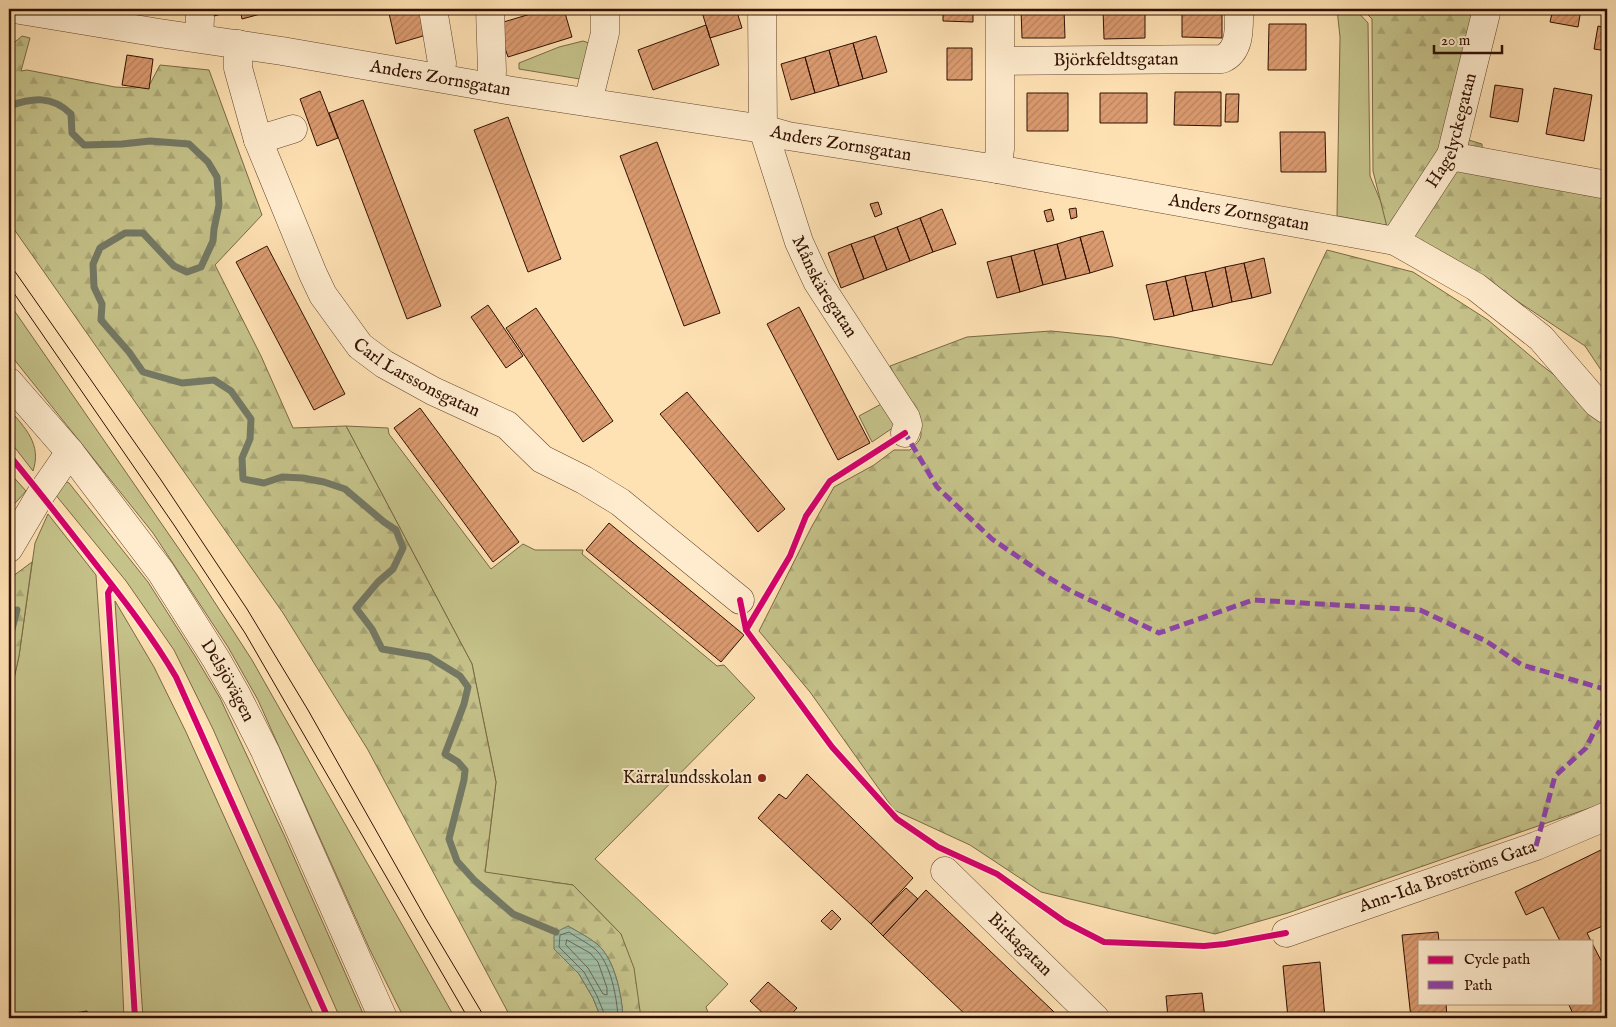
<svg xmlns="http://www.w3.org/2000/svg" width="1616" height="1027" font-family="'IM FELL English',serif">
	<defs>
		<pattern id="forest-firs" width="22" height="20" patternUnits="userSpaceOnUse" patternTransform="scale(1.25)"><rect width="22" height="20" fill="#c5c28a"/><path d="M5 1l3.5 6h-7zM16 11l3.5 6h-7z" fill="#aaa675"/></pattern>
		<pattern id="water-rules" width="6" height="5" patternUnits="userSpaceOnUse" patternTransform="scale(1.25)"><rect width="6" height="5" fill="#a2bfa7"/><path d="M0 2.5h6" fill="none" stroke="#8ca38e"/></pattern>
		<pattern id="building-hatch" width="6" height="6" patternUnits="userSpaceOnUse" patternTransform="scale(1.25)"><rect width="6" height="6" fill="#db9b70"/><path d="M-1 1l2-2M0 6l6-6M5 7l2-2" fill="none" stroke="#bc845f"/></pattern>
	</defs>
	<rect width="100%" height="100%" fill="#ffe2b4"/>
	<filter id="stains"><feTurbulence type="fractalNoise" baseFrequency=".004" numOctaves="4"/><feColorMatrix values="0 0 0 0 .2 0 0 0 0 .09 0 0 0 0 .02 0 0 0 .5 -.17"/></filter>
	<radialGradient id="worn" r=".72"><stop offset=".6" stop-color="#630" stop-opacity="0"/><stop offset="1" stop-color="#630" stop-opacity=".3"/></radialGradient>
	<path fill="#c5c28a" stroke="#7a6946" d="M1337 9H1355L1368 23 1370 176 1391 226 1337 216 1340 37Z
		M583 41 589 43 586 80 519 69V63L559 47Z
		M9 303 197 575 252 660 455 1018H404L370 950 258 700 228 647 153 533 9 353Z
		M885 402 900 423 872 442 859 416Z
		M9 409C25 428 42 444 33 471L9 440Z
		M346 426 388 428 389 434 491 569 523 544 535 550H583L582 554 717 666 724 665 755 698 595 859 728 984 706 1007 710 1018H639L621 934 573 885 485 873 496 782 472 664Z
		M9 472 26 491 9 510Z
		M63 480 69 483 148 582 195 656 220 698 285 837 365 1018H340L213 729 174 650 126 581 50 488Z
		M48 514 96 575 119 904 124 1018H9V701L19 656 35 543Z
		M115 601 154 667 186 732 315 1018H143Z"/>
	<path fill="url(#forest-firs)" stroke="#7a6946" d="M1362 9H1477L1455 136 1482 144 1483 173 1607 196V379L1585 346 1505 293 1390 239 1373 171 1372 19Z
		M22 36 30 38 21 71 27 70 115 87 135 88 150 84 160 65 209 70 262 215 215 265 261 356 293 428 346 426 472 664 496 782 485 872 573 885 621 934 634 968 641 1018H623C622 996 615 960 598 945 590 938 578 932 568 926L554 949 579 974 593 998 601 1018H511L368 750 283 613 9 222V47Z
		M1327 250 1413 272 1488 320 1540 364 1591 403 1607 419V802L1288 913 1215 934 1041 892 970 845 894 810 810 692 759 631 811 528 834 487 874 465 894 450H910C915 445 921 441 921 434 921 420 897 381 890 366L967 337 1051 331 1113 337 1272 365Z
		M32 562 19 656 9 701V579Z"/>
	<path fill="url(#water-rules)" stroke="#747965" d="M568 926C578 932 590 938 598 945 615 960 622 996 623 1018H601L593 998 579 974 554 949V936L556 932Z"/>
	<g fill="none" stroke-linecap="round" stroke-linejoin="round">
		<path stroke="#696854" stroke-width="1" d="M567 940 590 953 598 962 607 988V995L603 994 588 968 566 945Z
			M606 1018 597 996 584 972 559 947 560 935 569 932C577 938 588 943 595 949 611 963 617 998 618 1018"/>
		<path stroke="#747965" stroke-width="7" d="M9 106C32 98 52 95 71 114L72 133 84 145 122 144 150 141 189 144 208 162 217 177 219 205 214 229 213 241 201 267 187 272 174 266 143 233H125L100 248 93 264 94 287 102 304 101 320 129 352 143 372 182 383 214 380 231 391 251 419 250 439 242 458 243 479 264 483 282 477 303 478 324 482 345 489 384 522 396 530 403 548 393 569 378 582 356 608 372 629 382 649 429 657 460 676 468 687 464 704 445 754 458 762 465 770 464 780 449 839 457 861 475 881 513 914 556 932
			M9 641 17 610"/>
	</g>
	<path fill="url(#building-hatch)" stroke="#301002" d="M213 9H240L214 16Z
		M240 9H275V10L242 19Z
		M388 9H427L433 33 396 44Z
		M547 9H579L565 13 572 37 508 57 497 24Z
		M701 9H736L742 28 710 38Z
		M943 9H973V22L943 21Z
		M1021 9H1064L1065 38H1022Z
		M1103 9H1145V38L1104 39Z
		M1182 9H1222V38L1182 37Z
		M1553 9H1581L1578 27 1550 22Z
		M1269 24H1306V70H1268Z
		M706 25 719 65 653 90 638 50Z
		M1598 26 1607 28V51L1594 49Z
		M876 36 887 72 863 79 853 43Z
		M853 43 863 79 839 86 829 50Z
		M947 48H972V80H947Z
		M829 50 839 86 815 93 805 57Z
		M127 55 153 59 149 89 122 85Z
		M805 57 815 93 791 100 781 64Z
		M1495 85 1523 89 1518 122 1490 117Z
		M1554 88 1592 95 1584 141 1546 134Z
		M320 91 338 138 317 146 300 99Z
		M1175 92H1221V126L1174 125Z
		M1027 93H1068V131H1027Z
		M1100 93H1147V123H1100Z
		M1226 94H1239L1238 122H1225Z
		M363 100 441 306 407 319 329 113Z
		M508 117 561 259 528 272 474 130Z
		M1280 132H1325L1326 172H1281Z
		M657 142 720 313 684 326 620 156Z
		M878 202 882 214 875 217 870 204Z
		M1076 208 1077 217 1071 219 1069 209Z
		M942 209 956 244 933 252 920 218Z
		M1051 209 1054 220 1047 222 1044 211Z
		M920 218 933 252 910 261 897 227Z
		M897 227 910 261 887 270 874 236Z
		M1103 231 1113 266 1090 273 1080 237Z
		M874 236 887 270 864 279 851 244Z
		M1080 237 1090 273 1066 279 1057 244Z
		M851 244 864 279 841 288 828 253Z
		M1057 244 1066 279 1043 285 1034 250Z
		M267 246 345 394 314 410 236 262Z
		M1034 250 1043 285 1020 292 1011 256Z
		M1011 256 1020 292 997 298 987 262Z
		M1264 258 1271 293 1252 298 1244 263Z
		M1244 263 1252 298 1232 302 1225 267Z
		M1225 267 1232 302 1213 307 1205 272Z
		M1205 272 1213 307 1193 311 1185 276Z
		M1185 276 1193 311 1174 316 1166 281Z
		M1166 281 1174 316 1154 320 1146 285Z
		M488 305 523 356 506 368 471 317Z
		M799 307 870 443 838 460 767 324Z
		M536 308 613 421 583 442 506 328Z
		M687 392 785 509 758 532 660 414Z
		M420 408 519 542 493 562 394 428Z
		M609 523 744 635 721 662 586 550Z
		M807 774 913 878 871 924 758 818 779 794 786 799Z
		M1607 847V924L1587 933 1591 941H1560L1543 907 1526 915 1515 892Z
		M906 888 918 899 883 936 871 924Z
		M926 890 1052 1010 1060 1018H969L883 936Z
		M832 910 841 919 831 930 821 921Z
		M1438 932 1439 941H1420V1003H1446L1447 1018H1411L1402 935Z
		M1592 943 1605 968 1607 967V1018H1575L1568 1003H1592Z
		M1320 962 1325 1018H1288L1283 966Z
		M768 982 797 1008 788 1018H768L750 1001Z
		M1202 993 1205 1018H1168L1166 996Z
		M87 1011 89 1018H44Z"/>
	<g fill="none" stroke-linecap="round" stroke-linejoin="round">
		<g stroke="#64442e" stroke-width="29">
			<g id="minor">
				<path id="s1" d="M14 9 159 33 282 51 513 91 763 129 788 136 997 169 1395 241 1476 287 1541 338 1597 403 1607 410"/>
				<path d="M199 9 200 18 199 38"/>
				<path d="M433 9 442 63 440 78"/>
				<path d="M490 9 492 71 491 87"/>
				<path id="s2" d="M762 9 763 129 799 242 817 281 906 418 908 425 905 433"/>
				<path id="s3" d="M238 44V68L258 140 313 274 323 295 360 346 384 364 433 391 507 425 542 459 584 480 620 502 740 600"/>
				<path id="s4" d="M1001 61 1222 59C1241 51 1239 27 1239 9"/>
				<path d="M588 102 605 33V9"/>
				<path d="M258 140 293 129"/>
				<path d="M1451 155 1461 158 1607 185"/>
				<path d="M997 169 1000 149V9"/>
				<path id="s5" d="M1395 241 1451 155 1487 9"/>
				<path id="s6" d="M9 382 70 452 161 572 216 659 237 696 265 751 383 1018"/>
				<path d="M9 548 41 494 70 452"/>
				<path id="s7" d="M945 871 1095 1018"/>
				<path id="s8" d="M1286 933 1536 846 1607 816"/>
			</g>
		</g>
		<use href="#minor" stroke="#ffecce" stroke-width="28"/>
		<path stroke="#301002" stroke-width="1" d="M9 263 161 480 247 609 308 710 426 919 485 1018
			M9 286 174 525 245 633 468 1018"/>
		<path stroke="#8e44ad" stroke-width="5" stroke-dasharray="10 5" stroke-linecap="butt" d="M903 435 905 433 937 487 992 539 1046 576 1071 591 1159 633 1253 600 1420 610 1486 641 1522 665 1601 688H1607
			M1536 846 1555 776 1586 748 1607 706"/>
		<g stroke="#ffecce" stroke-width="9">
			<path id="cycleway" d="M9 455C38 490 66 526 94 562 123 599 152 636 176 677L328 1018
				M112 586 108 593 135 1018
				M740 600 746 630 832 747 897 819 938 847 997 874 1065 922 1104 942 1204 946 1225 944 1286 933
				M746 630 790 556 806 516 830 481 905 433"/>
		</g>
		<use href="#cycleway" stroke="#d6006c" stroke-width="6"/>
	</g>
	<circle fill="#8f2418" stroke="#ffecce" stroke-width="2" cx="762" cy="778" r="5"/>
	<g text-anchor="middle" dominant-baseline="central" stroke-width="4" stroke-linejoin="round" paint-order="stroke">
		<g font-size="18" fill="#301002" stroke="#ffecce">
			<text stroke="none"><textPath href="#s4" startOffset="115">Björkfeldtsgatan</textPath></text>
			<text stroke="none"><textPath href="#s1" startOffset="432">Anders Zornsgatan</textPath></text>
			<text stroke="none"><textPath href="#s5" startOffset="126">Hagelyckegatan</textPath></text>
			<text stroke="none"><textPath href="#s1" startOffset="838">Anders Zornsgatan</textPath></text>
			<text stroke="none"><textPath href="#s1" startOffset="1242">Anders Zornsgatan</textPath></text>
			<text stroke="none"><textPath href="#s2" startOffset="290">Månskäregatan</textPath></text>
			<text stroke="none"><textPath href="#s3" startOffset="395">Carl Larssonsgatan</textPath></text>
			<text stroke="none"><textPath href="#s6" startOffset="371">Delsjövägen</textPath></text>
			<text stroke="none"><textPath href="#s8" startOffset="171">Ann-Ida Broströms Gata</textPath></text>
			<text stroke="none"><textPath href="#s7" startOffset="105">Birkagatan</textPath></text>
		</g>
		<g font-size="18" fill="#301002" stroke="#ffecce" text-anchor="end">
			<text x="752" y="778">Kärralundsskolan</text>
		</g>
	</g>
	<rect width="1616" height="1027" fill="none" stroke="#ffe2b4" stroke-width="30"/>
	<rect x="10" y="10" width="1596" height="1007" fill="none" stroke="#301002" stroke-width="2.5"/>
	<rect x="15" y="15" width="1586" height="997" fill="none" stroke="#301002"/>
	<rect x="1418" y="940" width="175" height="65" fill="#ffecce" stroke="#ac947c"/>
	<rect x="1428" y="956" width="25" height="8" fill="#d6006c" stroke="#ac947c"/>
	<text x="1464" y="964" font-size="15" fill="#301002">Cycle path</text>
	<rect x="1428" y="981" width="25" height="8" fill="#8e44ad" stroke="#ac947c"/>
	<text x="1464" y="990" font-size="15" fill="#301002">Path</text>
	<path d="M1434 45v8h68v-8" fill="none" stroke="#301002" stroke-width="2.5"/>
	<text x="1441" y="45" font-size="15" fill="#301002" stroke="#ffecce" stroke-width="4" paint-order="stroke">20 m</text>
	<rect width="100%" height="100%" filter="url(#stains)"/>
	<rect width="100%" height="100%" fill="url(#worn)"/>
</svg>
